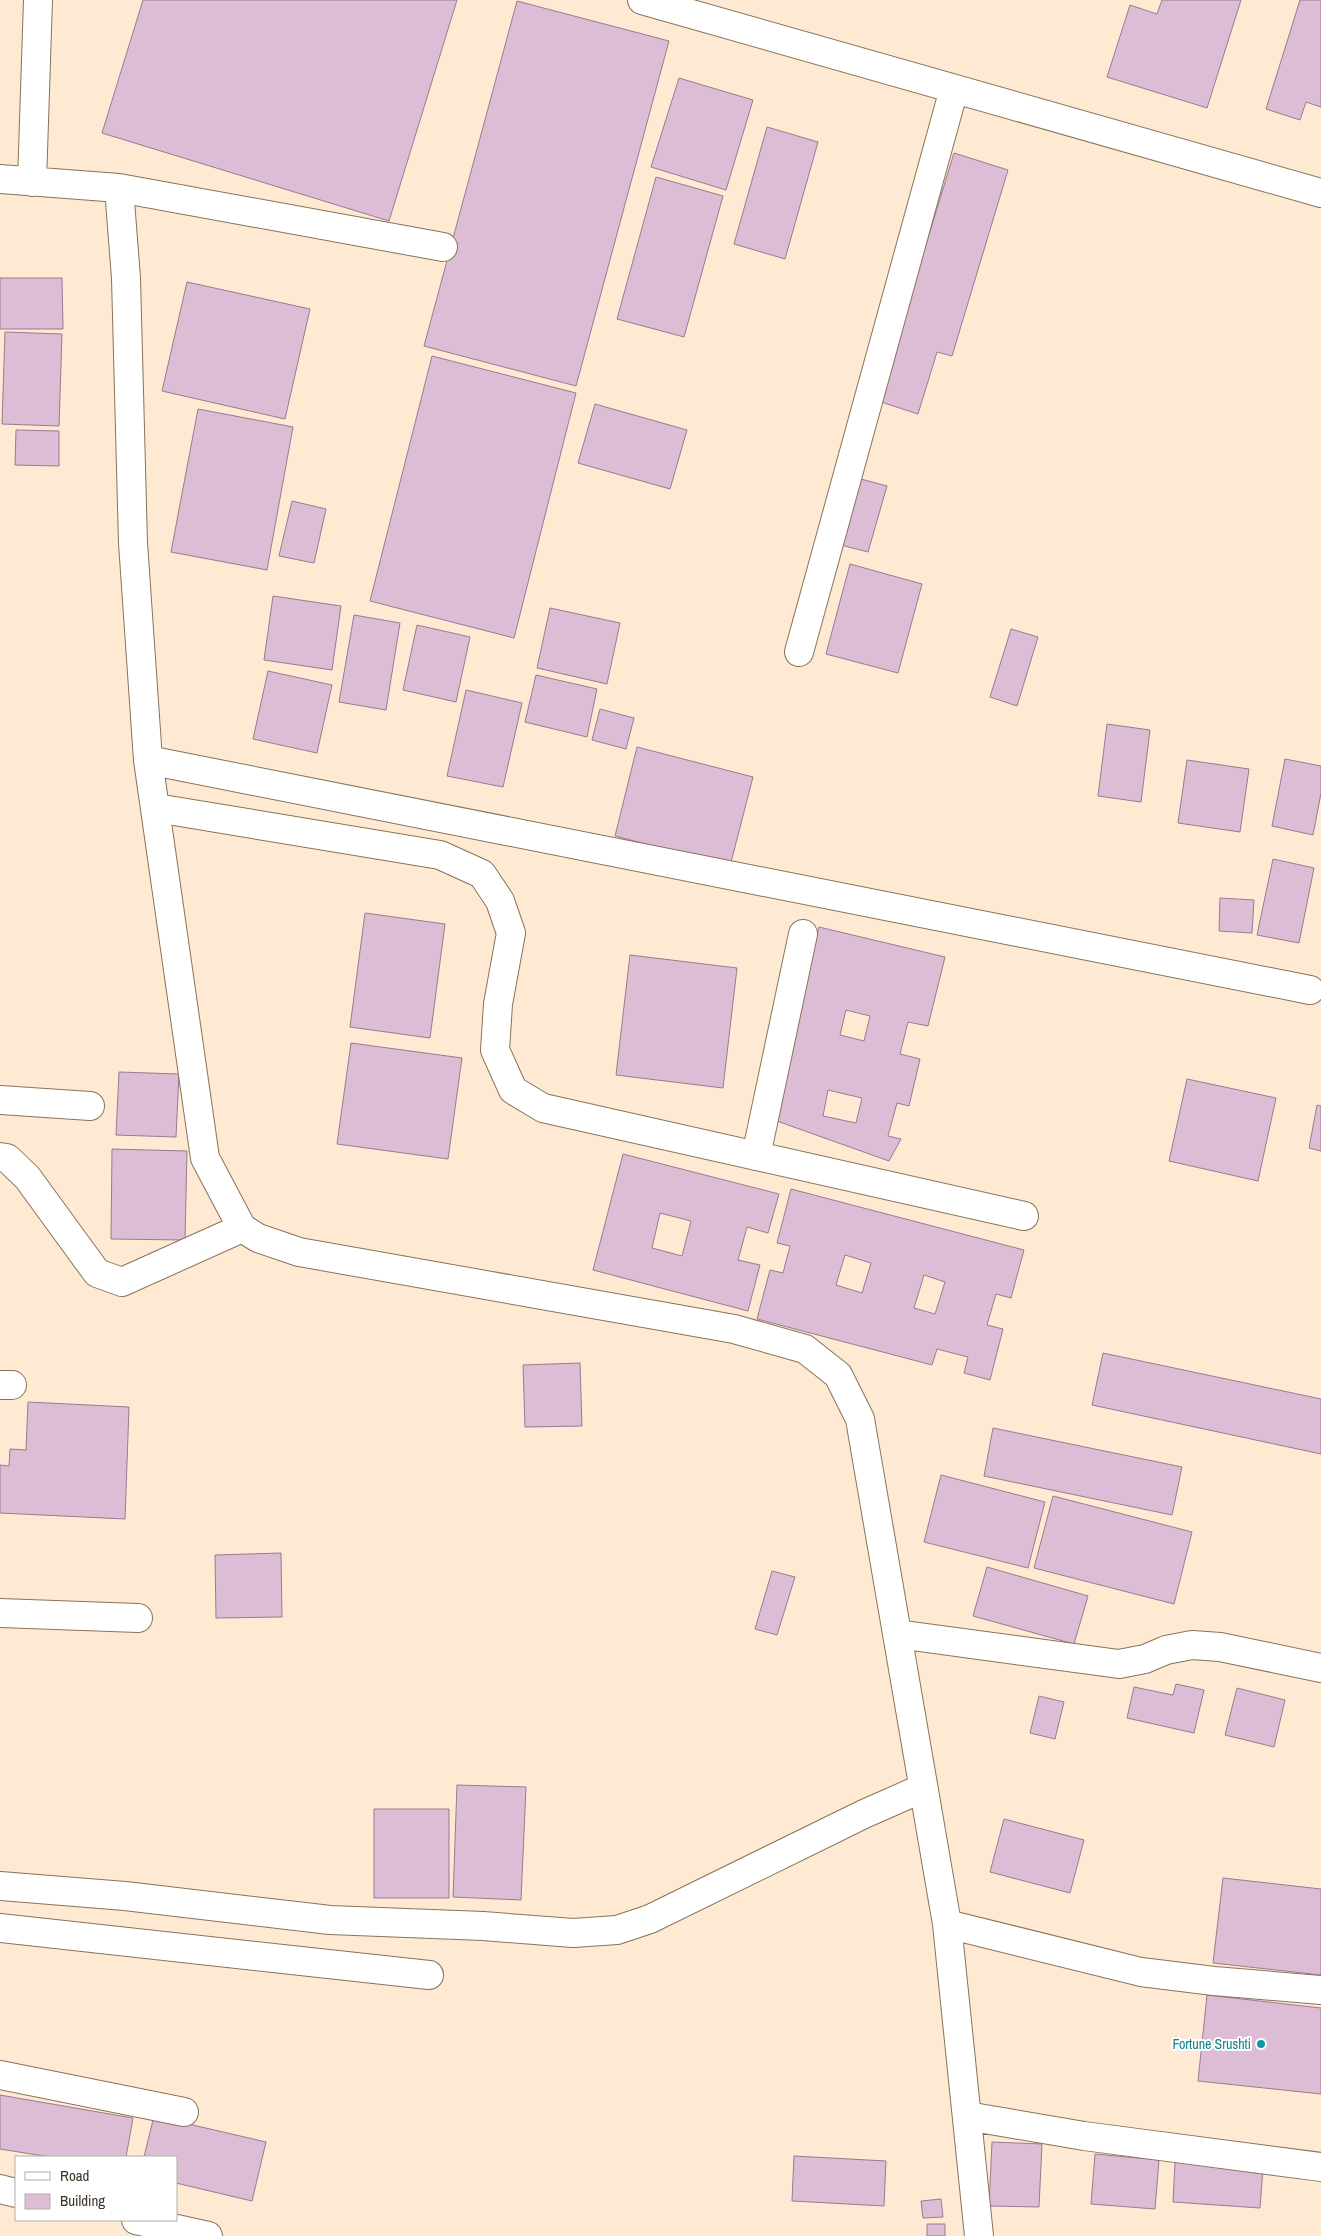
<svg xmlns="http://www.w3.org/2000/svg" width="1321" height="2236" font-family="'Archivo Narrow',sans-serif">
	<rect width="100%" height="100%" fill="#feead2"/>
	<path fill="#dcbdd5" stroke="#977b91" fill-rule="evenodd" d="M143 0H457L389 221 102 133Z
		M1162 0H1241L1207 108 1107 77 1130 5 1157 14Z
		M1300 0H1321V107L1306 102 1300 120 1266 109Z
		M517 1 669 41 576 386 424 346Z
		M679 78 753 100 726 190 651 167Z
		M767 127 818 142 785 259 734 244Z
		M954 153 1008 170 952 356 937 352 918 414 878 401Z
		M656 177 723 196 684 337 617 319Z
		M0 278H62L63 329H0Z
		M187 282 310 309 285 419 162 391Z
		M5 332 62 334 59 426 2 424Z
		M432 356 576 393 514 638 370 601Z
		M595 404 687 430 670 489 578 463Z
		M198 409 293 427 267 570 171 552Z
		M16 430 59 431V466L15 465Z
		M861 479 887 486 868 552 841 545Z
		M292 501 326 509 314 563 279 556Z
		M850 564 922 584 898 673 826 654Z
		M273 596 341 606 332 670 264 660Z
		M550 608 620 623 607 684 537 668Z
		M354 615 400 623 386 710 339 702Z
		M417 625 470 637 456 702 403 690Z
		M1011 629 1038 637 1017 706 990 697Z
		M268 671 332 685 317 753 253 739Z
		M536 675 597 689 587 737 525 722Z
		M466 690 522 703 503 787 447 776Z
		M600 709 634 718 626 749 592 740Z
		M1107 724 1150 730 1141 802 1098 796Z
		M637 747 753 777 730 866 615 836Z
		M1285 759 1321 766V793L1313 835 1272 826Z
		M1187 760 1249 769 1240 832 1178 823Z
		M1273 859 1314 868 1299 943 1257 935Z
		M1220 898 1254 900 1252 933 1219 931Z
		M365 913 445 924 430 1038 350 1027Z
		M819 927 945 957 928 1026 908 1022 900 1054 920 1059 909 1106 897 1103 888 1136 901 1139 889 1161 774 1120ZM846 1010 870 1016 864 1041 840 1035ZM828 1090 862 1098 856 1123 823 1116Z
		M630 955 737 968 723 1088 616 1075Z
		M351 1043 462 1058 448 1159 337 1144Z
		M119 1072 179 1074 176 1137 116 1135Z
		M1187 1079 1276 1098 1258 1181 1169 1161Z
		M1317 1105 1321 1106V1151L1309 1148Z
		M112 1149 187 1151 185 1240 111 1239Z
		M623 1154 779 1194 768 1233 747 1227 738 1260 760 1265 748 1311 593 1270ZM660 1213 691 1221 682 1256 652 1248Z
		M791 1189 1024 1250 1011 1298 996 1294 987 1325 1003 1329 990 1380 964 1373 968 1357 937 1349 932 1365 757 1319 770 1270 783 1273 790 1246 777 1243ZM845 1255 871 1263 862 1293 836 1285ZM924 1275 945 1282 935 1314 914 1308Z
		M1103 1353 1321 1399V1454L1092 1405Z
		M580 1363 582 1426 525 1427 523 1365Z
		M28 1402 129 1407 125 1519 0 1513V1465L9 1466 10 1449 26 1450Z
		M993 1428 1182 1467 1172 1515 984 1476Z
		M941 1475 1045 1502 1028 1568 924 1542Z
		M1053 1496 1192 1532 1174 1604 1034 1568Z
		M281 1553 282 1617 216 1618 215 1555Z
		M987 1567 1088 1596 1074 1644 973 1616Z
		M772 1571 795 1577 777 1635 755 1629Z
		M1176 1684 1204 1690 1194 1733 1127 1718 1134 1687 1173 1695Z
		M1237 1688 1285 1700 1274 1747 1225 1735Z
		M1039 1696 1064 1702 1055 1739 1030 1733Z
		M457 1785 526 1787 521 1900 453 1897Z
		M374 1809H449V1898H374Z
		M1004 1819 1084 1840 1070 1893 990 1872Z
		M1223 1878 1321 1889V1975L1213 1963Z
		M1207 1995 1321 2008V2094L1198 2081Z
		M0 2095 133 2118 126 2157H50L0 2149Z
		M154 2116 266 2142 252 2201 176 2183V2157H144Z
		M992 2142 1042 2144 1039 2207 989 2206Z
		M1095 2154 1159 2160 1155 2209 1091 2204Z
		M794 2156 886 2161 884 2206 792 2201Z
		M1175 2162 1263 2168 1260 2208 1173 2202Z
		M941 2199 943 2217 923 2218 921 2201Z
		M927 2224H945V2236H927Z"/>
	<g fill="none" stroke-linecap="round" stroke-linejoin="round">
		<g stroke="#897358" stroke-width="30">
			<path id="street" d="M642 0 1321 193
				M0 179 119 188 126 278 133 543 148 760C535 839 923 913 1310 990
				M32 182 38 0
				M119 188 443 247
				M799 652 954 89
				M148 760 205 1158 242 1228 258 1238 299 1252 734 1329 805 1349 838 1375 860 1419 947 1924 979 2236
				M156 808 440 855 482 874 500 901 511 933 498 1004 495 1050 513 1090 543 1108 1024 1216
				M0 1100 90 1106
				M756 1156 803 934
				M0 1157 7 1158 27 1177 97 1273 122 1282 242 1228
				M0 1385H12
				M0 1613 138 1618
				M897 1634 1119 1664 1145 1659 1166 1650 1192 1645 1220 1647 1321 1668
				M0 1886 125 1896 330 1920 483 1926 573 1933 617 1930 650 1919 864 1814 923 1788
				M947 1924 1141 1972 1214 1981 1321 1990
				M0 1928 429 1975
				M0 2075 184 2112
				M967 2116 1084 2136 1321 2167
				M0 2189 16 2193
				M136 2220 208 2236"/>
		</g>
		<use href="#street" stroke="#fff" stroke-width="28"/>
	</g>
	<circle fill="#0f9aa8" stroke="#fff" stroke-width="2" cx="1261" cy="2044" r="5"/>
	<g text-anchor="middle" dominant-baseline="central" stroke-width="4" stroke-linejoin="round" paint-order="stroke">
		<g font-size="14" fill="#0d838f" stroke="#fff" text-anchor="end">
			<text x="1251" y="2044">Fortune Srushti</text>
		</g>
	</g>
	<rect x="15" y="2156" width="162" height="65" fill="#ffffff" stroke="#b2aea9"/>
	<rect x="25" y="2172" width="25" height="8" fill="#ffffff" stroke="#b2aea9"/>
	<text x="60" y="2181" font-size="15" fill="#3e3529">Road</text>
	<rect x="25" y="2194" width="25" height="15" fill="#dcbdd5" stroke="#b2aea9"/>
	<text x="60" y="2206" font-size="15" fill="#3e3529">Building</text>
</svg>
